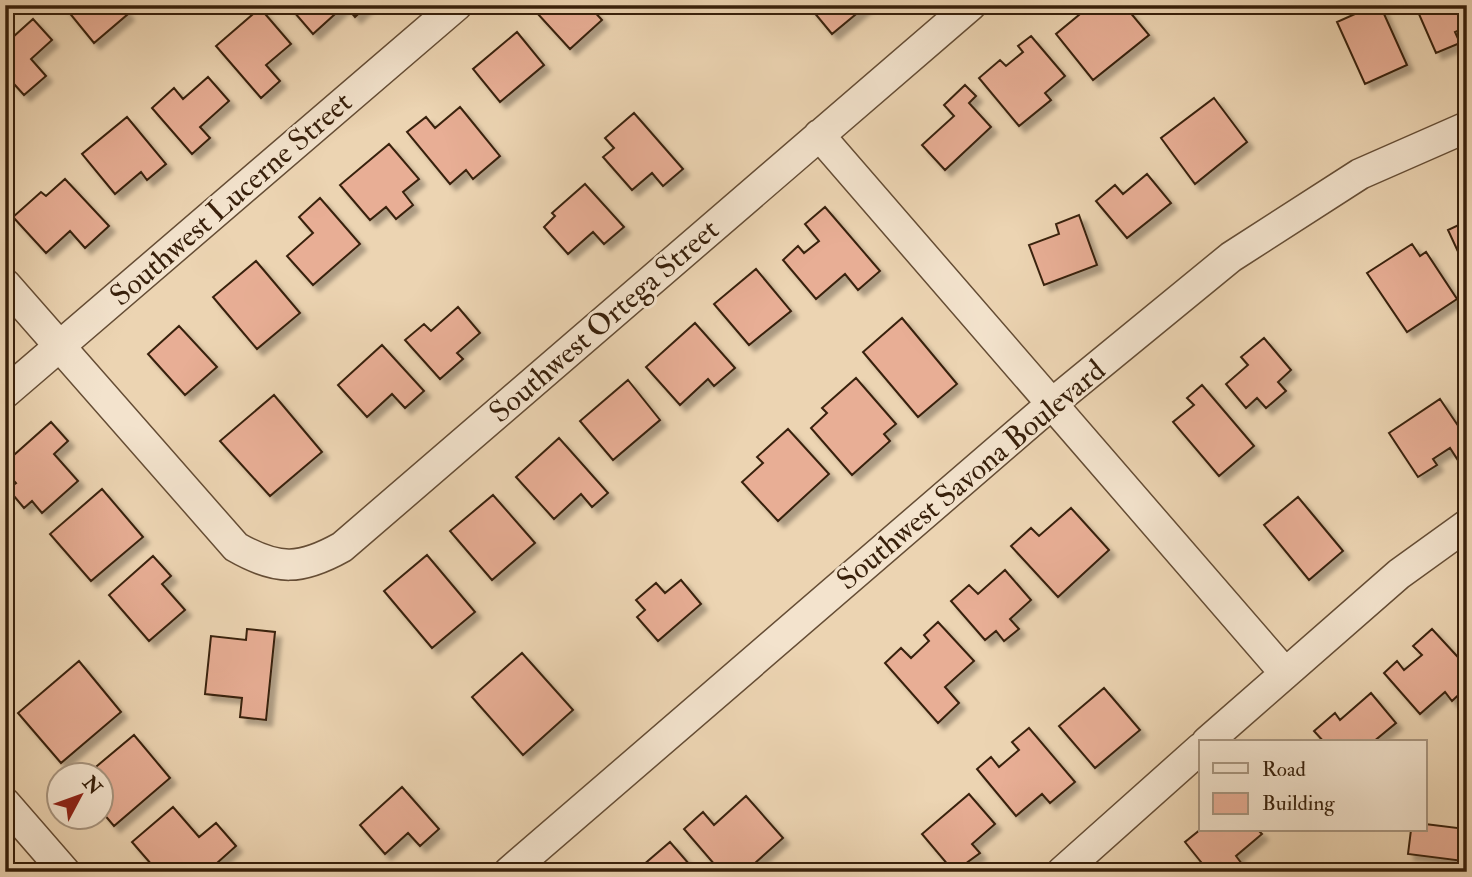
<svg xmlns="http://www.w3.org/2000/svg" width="1472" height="877" font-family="'IM FELL Double Pica',serif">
	<defs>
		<filter id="shadow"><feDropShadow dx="6" dy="6" stdDeviation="2" flood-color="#0004"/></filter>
	</defs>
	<rect width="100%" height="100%" fill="#ecd4b2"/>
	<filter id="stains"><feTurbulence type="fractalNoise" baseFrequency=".00286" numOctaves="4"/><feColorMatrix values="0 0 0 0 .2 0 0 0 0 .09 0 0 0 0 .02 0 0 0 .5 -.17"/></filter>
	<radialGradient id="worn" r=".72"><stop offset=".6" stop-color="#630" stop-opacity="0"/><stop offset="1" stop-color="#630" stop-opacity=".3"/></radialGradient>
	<path fill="#e8ae95" stroke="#38200b" stroke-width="2" filter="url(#shadow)" d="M63 5H121L128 14 94 43Z
		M288 5H368L355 17 345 5 313 34Z
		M545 5H592L590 7 602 20 570 49 537 13Z
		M808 5H867L832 34Z
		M1124 5 1149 35 1093 80 1056 34 1091 5Z
		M1375 5H1380L1407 65 1365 84 1337 22Z
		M1415 5H1467V27L1455 32 1460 43 1436 53Z
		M260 8 291 44 266 65 280 81 261 98 216 46Z
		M33 19 52 40 31 59 46 76 24 95 5 74V33L13 37Z
		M517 32 544 65 500 102 473 69Z
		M1031 36 1065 76 1045 93 1051 100 1019 126 979 78 1000 60 1006 66 1023 52 1018 46Z
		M208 77 229 101 200 127 210 138 192 154 152 108 174 88 183 99Z
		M965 85 976 96 969 103 991 127 945 170 922 145 954 116 944 105Z
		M1214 98 1247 142 1195 184 1161 138Z
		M460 107 500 156 473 179 466 170 450 184 407 132 426 117 435 128Z
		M634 113 683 169 663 186 652 173 632 190 603 157 614 148 605 138Z
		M127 117 166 164 147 180 141 172 115 194 82 154Z
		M389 144 419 179 403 192 413 205 396 219 386 207 370 220 340 185Z
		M1147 174 1171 203 1127 238 1096 201 1115 185 1123 194Z
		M65 179 109 226 85 248 70 231 46 253 13 217 41 192 46 196Z
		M585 184 624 227 604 244 593 232 568 254 544 227 555 216 552 213Z
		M320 198 360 244 313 285 287 256 313 233 299 217Z
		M825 207 880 271 858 290 845 274 816 299 783 260 798 246 804 253 819 241 805 224Z
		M1079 215 1097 265 1044 285 1029 245 1059 234 1056 224Z
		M1467 221V271L1448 230Z
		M1412 244 1420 256 1426 252 1457 299 1407 332 1367 273Z
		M256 261 300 313 257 349 213 297Z
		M756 269 791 311 749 345 714 304Z
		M458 307 480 333 457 353 463 359 440 379 405 340 424 324 431 331Z
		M902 318 957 384 918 417 863 352Z
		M695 323 735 368 714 386 708 379 680 405 646 367Z
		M179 326 217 367 185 395 148 354Z
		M1264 338 1291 370 1278 382 1286 391 1266 408 1257 398 1246 408 1226 384 1248 365 1241 357Z
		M382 345 424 391 405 408 392 394 367 417 338 385Z
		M856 378 896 424 884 434 890 441 852 475 811 428 827 413 822 408Z
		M628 380 660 420 613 460 580 421Z
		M1202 385 1254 446 1219 476 1173 422 1194 405 1187 398Z
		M274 395 322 452 270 496 220 441Z
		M1440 399 1467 439V461L1461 465 1450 448 1433 459 1437 465 1418 477 1389 433Z
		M51 422 68 441 54 454 78 481 42 513 32 501 24 508 8 489 16 483 5 471V463Z
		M788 429 829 474 778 521 742 482 763 463 757 457Z
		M559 438 608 493 592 507 581 494 554 519 516 477Z
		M102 489 143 537 91 581 50 534Z
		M493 495 535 543 492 580 450 531Z
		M1298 497 1343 551 1309 580 1264 525Z
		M1071 508 1109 550 1058 597 1011 546 1031 528 1039 536Z
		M427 555 475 612 432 648 384 591Z
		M153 556 171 576 162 584 185 610 149 641 109 595Z
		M1005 570 1031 600 1010 619 1019 629 1004 641 996 631 985 640 951 601 969 585 978 594Z
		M681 580 701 604 658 641 637 617 645 610 636 600 656 583 665 593Z
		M938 622 974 661 945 687 959 703 938 723 885 663 901 648 911 658 929 641 924 635Z
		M247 629 275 632 266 720 240 717 242 698 205 694 211 636 246 640Z
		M1432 629 1467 667V687L1452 701 1445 692 1420 714 1384 673 1397 661 1404 670 1422 655 1413 646Z
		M522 653 573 710 523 755 472 697Z
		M79 661 121 712 61 763 18 713Z
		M1104 688 1140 730 1095 768 1059 726Z
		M1371 693 1396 723 1373 742H1324L1314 731 1335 713 1340 720Z
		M1029 728 1075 782 1050 803 1042 794 1016 816 977 769 991 757 999 767 1019 750 1012 742Z
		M134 735 170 778 114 826 102 812V776H85Z
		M402 787 439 829 420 846 408 833 385 854 360 825Z
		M969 794 995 824 972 844 980 853 954 872 922 834Z
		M746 796 783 838 745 872H721L684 829 703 812 714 825Z
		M173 807 199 837 216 823 236 846 207 872H158L132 842Z
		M1425 824 1466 829 1463 861 1408 854 1411 830H1425Z
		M1201 829 1258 830 1262 834 1236 856 1248 872H1209L1185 842Z
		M670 842 696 872H635Z"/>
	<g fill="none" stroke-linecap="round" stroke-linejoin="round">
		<g stroke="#654d35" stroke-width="33">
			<path id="minor" d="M819 135 1285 673
				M5 284 236 547C278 571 301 570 342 547L971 5
				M5 393 457 5
				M1207 742 1399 574 1467 525
				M5 803 65 872
				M509 872 1054 402 1231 257 1360 174 1467 127
				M1062 872 1201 748"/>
		</g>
		<use href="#minor" stroke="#f3e3cd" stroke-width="30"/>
	</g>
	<g text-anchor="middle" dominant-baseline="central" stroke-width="6" stroke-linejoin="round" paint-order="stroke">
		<g font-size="30" fill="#38200b" stroke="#f3e3cd">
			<text transform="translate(231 199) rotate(-41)">Southwest Lucerne Street</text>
			<text transform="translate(604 321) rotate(-41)">Southwest Ortega Street</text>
			<text transform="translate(971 475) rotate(-40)">Southwest Savona Boulevard</text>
		</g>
	</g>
	<rect width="1472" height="877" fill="none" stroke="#ecd4b2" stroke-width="28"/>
	<rect x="7" y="7" width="1458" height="863" fill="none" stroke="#38200b" stroke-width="3.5"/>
	<rect x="14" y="14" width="1444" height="849" fill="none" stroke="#38200b" stroke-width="2"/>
	<rect x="1199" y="740" width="228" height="91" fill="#f3e3cd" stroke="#a8957f" stroke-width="2"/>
	<rect x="1213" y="763" width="35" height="10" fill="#f3e3cd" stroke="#a8957f" stroke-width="2"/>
	<text x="1262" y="776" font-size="21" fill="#38200b">Road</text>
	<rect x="1213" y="793" width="35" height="21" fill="#e8ae95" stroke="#a8957f" stroke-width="2"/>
	<text x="1262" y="810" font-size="21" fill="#38200b">Building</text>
	<g transform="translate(80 796) rotate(49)"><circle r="33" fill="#f3e3cd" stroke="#a8957f" stroke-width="2"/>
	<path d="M0-5L12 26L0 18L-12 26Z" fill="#8f2418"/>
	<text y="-10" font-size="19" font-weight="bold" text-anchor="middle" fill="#38200b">N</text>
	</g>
	<rect width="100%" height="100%" filter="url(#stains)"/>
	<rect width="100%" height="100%" fill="url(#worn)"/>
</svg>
